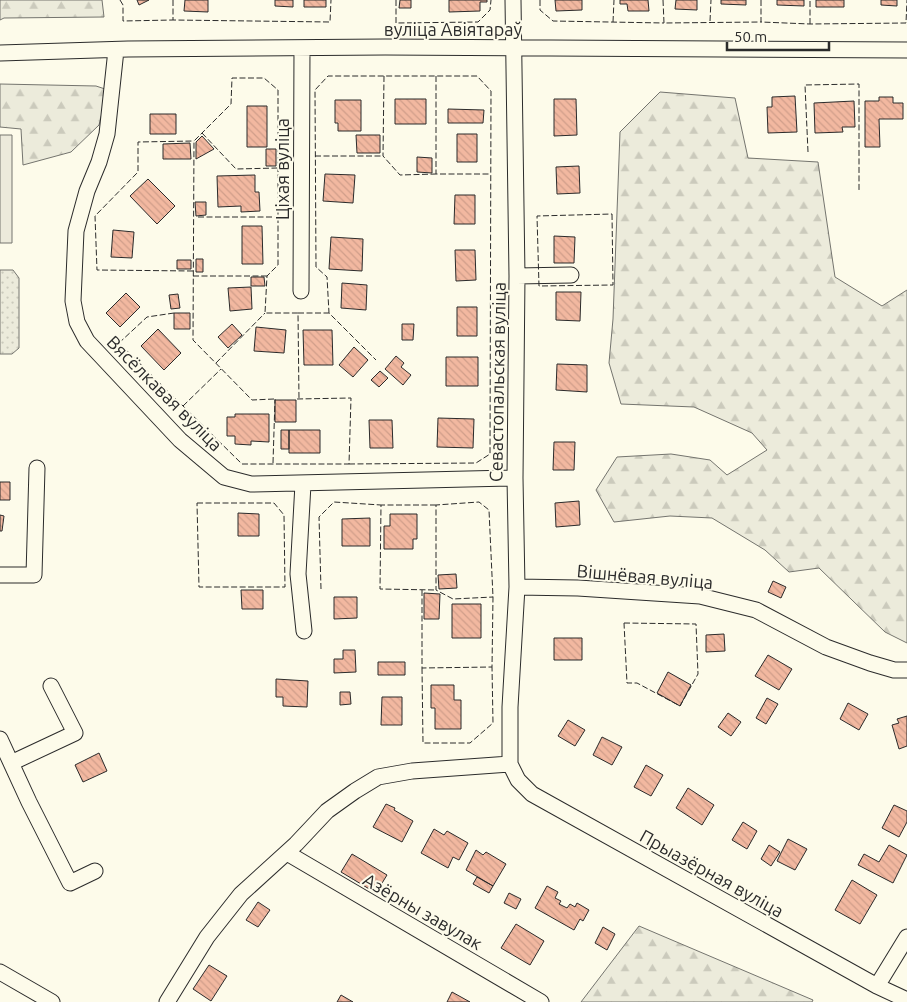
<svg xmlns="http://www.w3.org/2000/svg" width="907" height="1002" font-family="Ubuntu,sans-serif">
	<defs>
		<pattern id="forest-firs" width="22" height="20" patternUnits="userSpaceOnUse" patternTransform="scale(1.25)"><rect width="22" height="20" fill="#ecebdb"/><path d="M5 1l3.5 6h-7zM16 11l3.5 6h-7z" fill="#cbcabc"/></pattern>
		<pattern id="park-dots" width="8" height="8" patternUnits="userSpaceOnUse" patternTransform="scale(1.25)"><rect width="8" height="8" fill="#ecebdb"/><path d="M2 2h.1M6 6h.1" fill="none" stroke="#cbcabc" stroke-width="1.8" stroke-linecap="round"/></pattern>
		<pattern id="building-back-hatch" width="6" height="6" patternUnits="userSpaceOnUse" patternTransform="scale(1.25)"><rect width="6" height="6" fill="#f2b8a0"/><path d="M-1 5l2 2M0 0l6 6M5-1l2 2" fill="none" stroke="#d09e8a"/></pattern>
	</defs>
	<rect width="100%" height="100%" fill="#fdfbea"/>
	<path fill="url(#forest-firs)" stroke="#74746e" d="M0 0H102L104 17 4 18 0 20Z
		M0 84 96 86 108 90 99 125 71 152 23 165 21 129 0 127Z
		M660 92 735 98 748 158 818 162 835 277 882 306 907 290V643L885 632 819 568 789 572 765 550 712 518 670 516 614 522 596 490 617 457 671 454 710 460 727 475 767 450 752 433 694 407 621 404 609 363 613 319 620 132Z
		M639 926 813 1000 812 1002H581Z"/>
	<path fill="url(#park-dots)" stroke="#74746e" d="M0 270H13L19 278V348L12 354H0Z"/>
	<path fill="#eceadb" stroke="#74746e" d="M0 135H12V243H0Z"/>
	<path fill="url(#building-back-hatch)" stroke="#2b2b2b" d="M137 0H149L139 5Z
		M185 0H208V12L184 11Z
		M275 0H293V7L275 6Z
		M304 0H326V7H304Z
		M400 0H411V8H399Z
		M449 0H487V2H480V11L449 12Z
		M555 0H582V10L556 11Z
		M620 0H648L649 11H628L627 4H620Z
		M676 0H697V10L675 9Z
		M721 0H746V5L721 4Z
		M777 0H804V6L777 5Z
		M816 0H844V7H816Z
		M881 0H897V6L881 5Z
		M795 96 797 132 768 133 767 107H772V97Z
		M879 97H893V103H903V119H879L880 147H865V101H879Z
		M395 99H426V124H395Z
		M554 99H576L577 135 554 136Z
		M335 100H361V131H338V123H335Z
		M854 101 855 127H842L843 132 815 133 814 103Z
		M247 106H267V147H247Z
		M448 109 484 110 483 123H448Z
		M150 114H176V134H150Z
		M457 134H477V162H457Z
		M356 135H380V153H357Z
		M202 136 214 149 196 159V142Z
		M190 143 191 159H163V144Z
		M266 149H276V166H266Z
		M417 157 432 158V173L417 172Z
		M579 166 580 193 557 194 556 167Z
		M325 174 355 175 353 203 323 201Z
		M255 175V192H259L260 211 241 212V206L218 207 217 176Z
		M148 179 175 206 157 224 130 196Z
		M455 195H475V224H454Z
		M195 202H206V215L196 216Z
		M242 226H262L263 264H242Z
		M113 230 134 232 132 258 111 257Z
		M554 236 575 237 574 263H554Z
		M331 237 363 239 362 271 329 269Z
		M455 250H475L476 280 456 281Z
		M196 259H203V272H196Z
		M177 260H191V269H177Z
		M251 277H264L265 286H251Z
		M342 283 367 285 366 310 341 308Z
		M251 287 252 309 230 311 228 288Z
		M556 292H581L580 321 556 320Z
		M126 293 140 307 120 327 106 313Z
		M178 294 180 308 171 309 169 295Z
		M457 307H477V336H457Z
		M174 313H190V329H174Z
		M232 324 242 335 228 348 218 337Z
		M402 324H414L413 340H402Z
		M256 327 286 330 284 353 254 351Z
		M158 329 181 353 164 370 141 346Z
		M303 330H332L333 365H304Z
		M354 347 368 360 353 377 339 365Z
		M396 356 404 363 401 367 411 375 403 385 385 369Z
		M446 357H478V386H446Z
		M557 364 587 365V392L556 390Z
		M380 371 388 378 379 387 371 380Z
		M275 400H296V422H275Z
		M235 414H269V442L251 441V445L235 444V436H227V417H235Z
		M438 418 474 419 473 448 437 447Z
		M369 420H392L393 448H370Z
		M281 430H289V449H281Z
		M289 430H320V453H289Z
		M554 442H575L574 470H553Z
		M0 482H10V500H0Z
		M579 501 580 525 556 527 555 503Z
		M238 513 259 514V536H238Z
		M390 514H417V539H413V549H384V526H390Z
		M0 515 4 516 2 531H0Z
		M370 518V546H342V519Z
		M456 574 457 588 439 589 438 575Z
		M773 581 786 587 781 598 768 592Z
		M241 590H263V609H242Z
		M424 593 440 594 439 619H424Z
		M334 597H357V618L334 619Z
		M452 604H481V638H452Z
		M724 634 725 651 706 652V635Z
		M554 638H582V660H554Z
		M343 650H355L356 672 334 673V659H343Z
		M768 655 792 669 779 690 755 676Z
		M378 662H405V675H378Z
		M668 672 691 685 680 706 657 693Z
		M276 679 308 681 307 707 283 706V697H276Z
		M431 685H454V700H461V729H435V708H431Z
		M340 692H350L351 704 340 705Z
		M382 697H402V725H381Z
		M767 698 778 704 766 724 756 718Z
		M848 703 868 714 859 730 840 719Z
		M728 713 741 722 731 736 718 727Z
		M907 716V746L899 749 892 725 899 723 897 719Z
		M568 720 585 730 575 746 558 736Z
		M602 737 622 747 612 765 593 755Z
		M99 753 107 771 83 782 75 765Z
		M646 765 663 775 651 796 634 787Z
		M688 788 714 805 702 825 676 808Z
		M386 804 395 808 394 810 413 821 402 842 373 827Z
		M894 805 907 811V822L899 837 882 828Z
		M743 822 757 831 747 849 732 840Z
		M434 829 444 835 447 831 468 843 459 860 453 857 448 868 421 853Z
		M788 839 807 849 795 870 777 861Z
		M769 845 780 852 771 866 761 859Z
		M889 845 907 855 893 883 858 865 864 854 879 862Z
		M476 850 483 855 486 852 506 864 493 886 466 870Z
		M352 854 387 875 376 893 341 872Z
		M477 877 493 886 489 893 473 884Z
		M852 880 877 895 860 924 835 910Z
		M547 886 558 892 555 898 561 901 559 904 567 908 570 904 575 907 577 903 589 910 583 921 580 919 574 930 535 908Z
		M509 893 521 899 516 909 504 903Z
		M258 902 270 910 258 927 246 920Z
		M516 924 544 941 530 965 501 948Z
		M603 927 615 934 607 950 595 943Z
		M209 965 227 976 211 1001 193 989Z
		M452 992 470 1002H447Z
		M341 995 353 1002H337Z"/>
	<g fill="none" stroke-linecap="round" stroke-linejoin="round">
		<g stroke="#2b2b2b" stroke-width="17">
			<path id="minor" d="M116 50 107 134 99 162 87 191 76 231 73 301 77 322 87 341 180 440 224 477 251 484 515 478
				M0 53 128 49 385 47 907 50
				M517 276 571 275
				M301 291 302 48
				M303 484 298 574 304 631
				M0 575H34L37 468
				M517 587 578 588 700 596 756 610 826 647 870 663 894 670H907
				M0 739 29 802 70 883 95 871
				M11 763 75 733 51 686
				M510 764V707L517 587 515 478 517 276 513 0
				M510 764 518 780 532 794 877 986 907 1000
				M287 853 541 1002
				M0 972 52 1002
				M877 986 907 937
				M167 1002 207 937 241 894 296 844 327 811 355 791 378 777 412 771 510 764"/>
		</g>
		<use href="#minor" stroke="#fdfbea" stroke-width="15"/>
		<path stroke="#2b2b2b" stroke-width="1" stroke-dasharray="6 2.5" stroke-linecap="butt" d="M120 0 123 5V21L173 20
			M173 0V20L330 22 331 0
			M396 0V23L478 22 490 10 491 0
			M540 0V10L553 21 664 23
			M663 0 664 23 761 22
			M761 0V22L810 24 906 23 907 0
			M710 21 711 0
			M613 22 614 0
			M810 24V0
			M384 76 383 156 400 175 436 174
			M436 76V174H491
			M202 133 236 169 278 168
			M808 152 805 85 859 84V190
			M315 156H383
			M612 214 613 285 539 286 537 216Z
			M198 217H278
			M193 271 97 270 95 216 138 172V142L194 141
			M193 276H267
			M174 313 147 317 119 343 242 464H349L351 398 297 399
			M298 313H329
			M216 363 265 313
			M274 399 252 400 193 340 194 141 231 104 232 78H264L278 90V265L267 276 265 313H298L299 399
			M183 406 221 369
			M273 463 275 399
			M349 464 476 463 490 454 491 91 477 76H328L315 90 316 267 327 277 329 313 376 360
			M197 503H274L284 515 285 587H199Z
			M436 505H381L380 589 436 590
			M321 589 319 517 334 502 381 505
			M422 590V668L492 667 493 597 489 510 479 502 436 505V590L453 599 493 597
			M624 623 696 624 698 674 680 706 637 683H627Z
			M422 668 423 743H470L493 723 492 667"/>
	</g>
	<g text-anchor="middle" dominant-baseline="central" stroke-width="4" stroke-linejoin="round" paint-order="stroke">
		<g font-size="18" fill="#2b2b2b" stroke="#fdfbea">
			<text x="453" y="29">вуліца Авіятараў</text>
			<text transform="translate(282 169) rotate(-90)">Ціхая вуліца</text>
			<text transform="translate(497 382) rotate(-89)">Севастопальская вуліца</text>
			<text transform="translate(165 393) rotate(45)">Вясёлкавая вуліца</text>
			<text transform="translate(645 576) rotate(5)">Вішнёвая вуліца</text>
			<text transform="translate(712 873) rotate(29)">Прыазёрная вуліца</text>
			<text transform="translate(423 911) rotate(30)">Азёрны завулак</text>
		</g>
	</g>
	<path d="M727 42v8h102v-8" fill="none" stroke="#2b2b2b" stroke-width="2.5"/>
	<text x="734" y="42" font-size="15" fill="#2b2b2b" stroke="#fdfbea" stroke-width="4" paint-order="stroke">50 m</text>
</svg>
